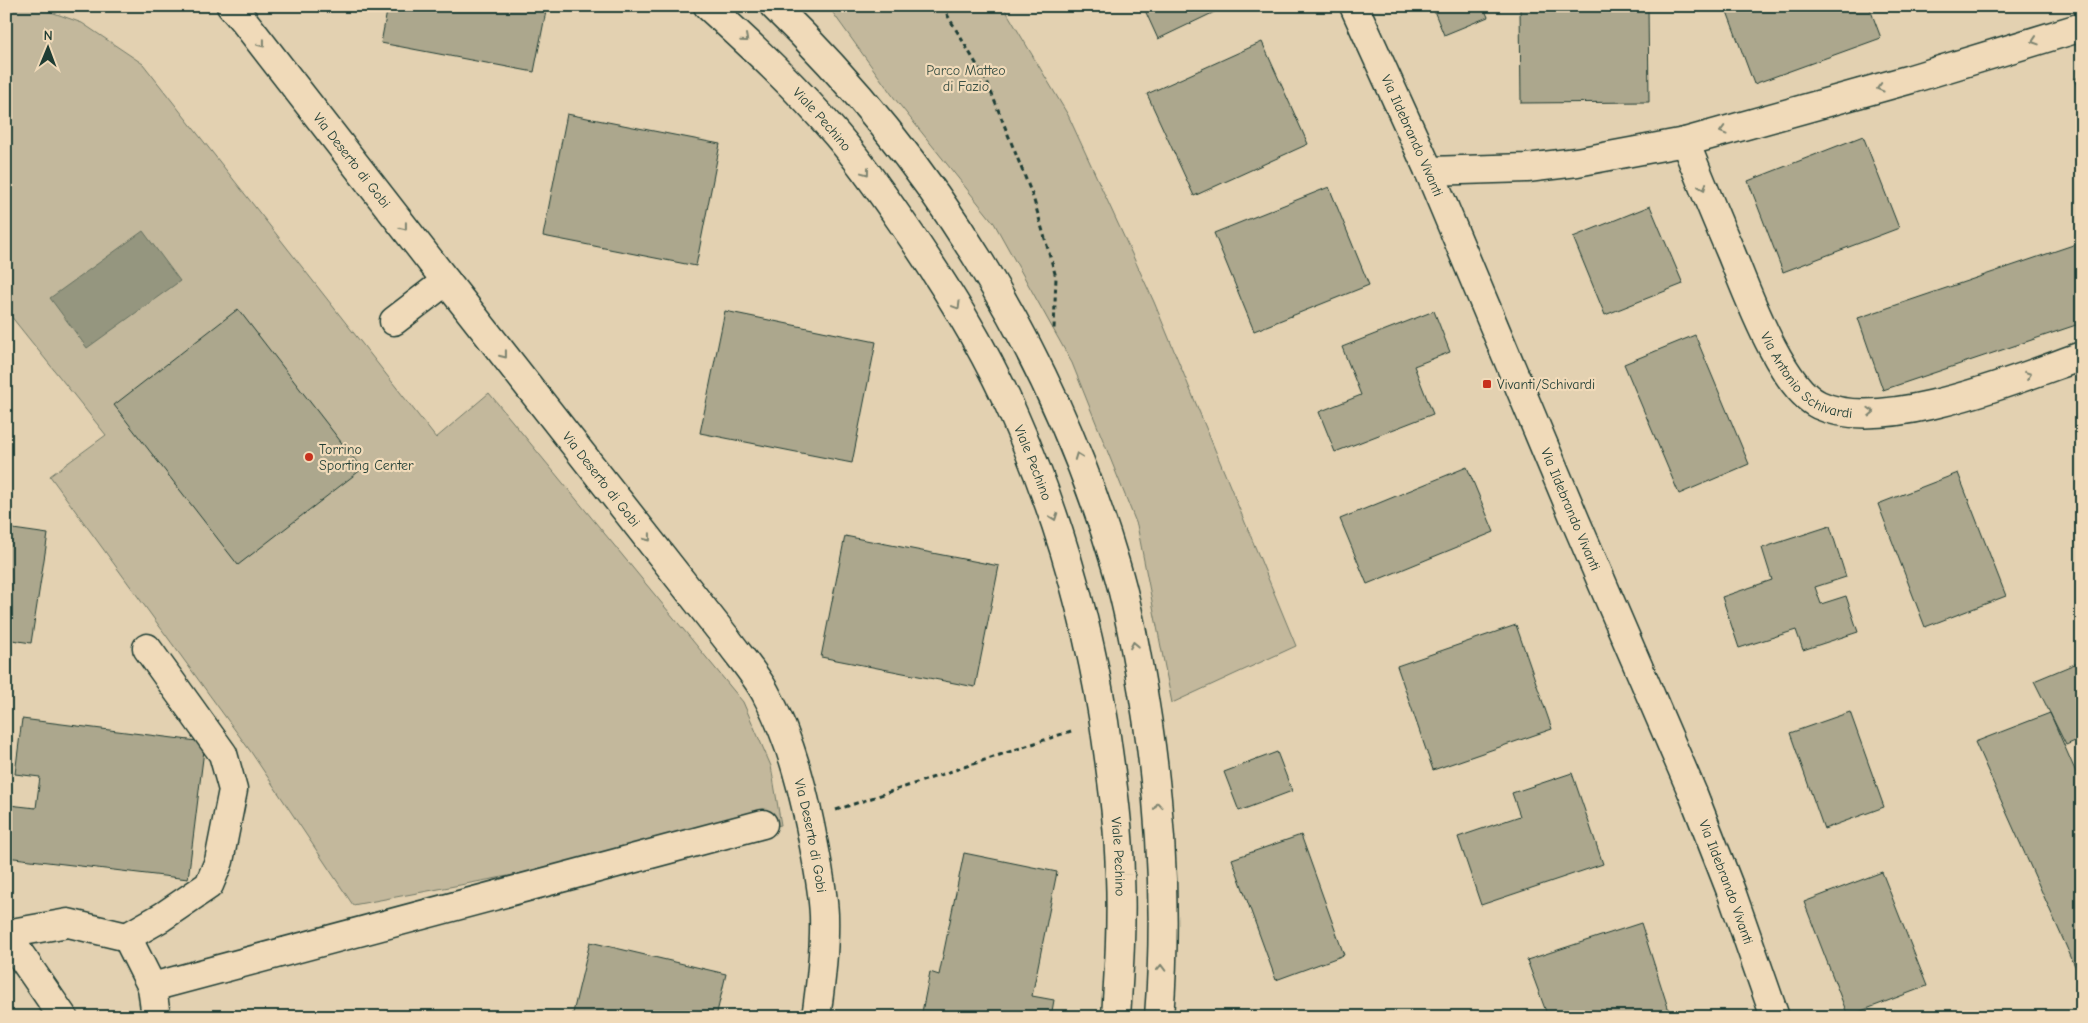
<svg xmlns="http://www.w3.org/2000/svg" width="2088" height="1023" font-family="'Comic Neue',sans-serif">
	<rect width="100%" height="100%" fill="#e3d1b1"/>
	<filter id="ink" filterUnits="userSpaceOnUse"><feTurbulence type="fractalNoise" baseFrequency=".02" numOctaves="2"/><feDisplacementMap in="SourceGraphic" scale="10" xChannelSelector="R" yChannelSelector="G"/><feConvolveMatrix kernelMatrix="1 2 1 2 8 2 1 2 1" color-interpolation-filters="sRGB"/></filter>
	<g filter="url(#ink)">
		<path fill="#c3b89c" stroke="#717a68" d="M6 6H34L82 23 143 64 436 438 489 393 743 702 771 766 781 825 353 905 251 752 50 476 106 435 6 310Z
			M828 6H1003L1068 115 1154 302 1296 646 1172 703 1137 525 1072 363 994 223 895 99Z"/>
		<path fill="#95967f" stroke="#667261" d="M143 231 180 281 87 348 50 298Z"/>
		<path fill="#aca78d" stroke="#1f3d34" d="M388 6H547L534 72 381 43Z
			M1143 6H1227L1158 39Z
			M1432 6H1483L1488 17 1444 35Z
			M1520 6H1648L1649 102 1521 103Z
			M1725 6H1869L1881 38 1754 84Z
			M1262 42 1308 144 1194 196 1147 94Z
			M2082 76V99L2074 79Z
			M567 114 720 144 696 266 543 236Z
			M1863 136 1899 228 1783 272 1748 181Z
			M1329 187 1369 285 1254 331 1214 233Z
			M1650 206 1683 284 1605 315 1573 237Z
			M2082 242V323L1883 390 1858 318Z
			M238 309 362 469 238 565 114 405Z
			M725 311 876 342 852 463 700 433Z
			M1434 311 1450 352 1414 366 1433 414 1335 452 1319 412 1361 395 1342 347Z
			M1695 335 1749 464 1679 494 1624 364Z
			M1467 467 1494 532 1367 584 1340 519Z
			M1958 473 2006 596 1925 627 1878 504Z
			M1830 526 1846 577 1815 587 1821 604 1846 596 1858 632 1803 650 1796 630 1739 648 1722 597 1772 580 1762 548Z
			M6 528 48 534 31 643 6 639Z
			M845 536 999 566 975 687 821 657Z
			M1516 625 1552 729 1433 770 1397 666Z
			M2082 661V738L2066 745 2034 681Z
			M1850 712 1884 807 1824 829 1790 733Z
			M2050 713 2082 786V973L2079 975 1975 742Z
			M22 719 205 742 188 879 6 857V825L9 805 36 808 40 777 15 774Z
			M1277 752 1292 791 1239 811 1224 772Z
			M1572 773 1603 864 1481 905 1458 837 1520 816 1512 793Z
			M1301 835 1344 955 1276 980 1232 859Z
			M964 853 1057 872 1032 996 1054 1000 1051 1017H921L930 972 939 975Z
			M1882 872 1927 986 1848 1016 1804 902Z
			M1641 923 1671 1017H1548L1527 960Z
			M590 942 726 974 716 1017H572Z"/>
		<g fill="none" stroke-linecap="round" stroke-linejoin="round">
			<g stroke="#1f3d34" stroke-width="31">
				<g id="minor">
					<path id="s1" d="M231 6 244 21 446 281 727 639C740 657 755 674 765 692 792 741 805 796 815 851 819 872 823 893 824 915 825 949 821 983 816 1017"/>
					<path id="s2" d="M708 6C753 47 797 88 837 135 860 162 881 192 901 221 944 283 985 348 1015 418 1058 515 1087 617 1104 722 1111 773 1119 824 1120 875 1122 922 1119 970 1116 1017"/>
					<path d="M774 6C933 160 1053 353 1116 566 1126 599 1133 635 1139 670 1160 784 1168 901 1159 1017"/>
					<path id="s3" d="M1354 6 1429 171 1576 522 1693 794 1732 894 1775 1017"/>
					<path id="s4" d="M1685 142C1700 179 1715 216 1731 253 1747 292 1781 387 1819 405 1882 435 2019 378 2082 356"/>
					<path d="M1429 171 1527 168 1577 162 1685 142 1911 79 2082 27"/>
					<path d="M394 321 446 281"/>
					<path d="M6 934 68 923 127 937 152 987 156 1017"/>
					<path d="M6 934 63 1017"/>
					<path d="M127 937 162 917 209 885 219 861 233 790 223 754 147 648"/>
					<path d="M152 987 763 824"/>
				</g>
			</g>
			<path stroke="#1f3d34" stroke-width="3" stroke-dasharray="5 4" stroke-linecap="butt" d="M942 6 987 82 1033 197 1056 277 1054 329
				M836 810 1074 730"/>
			<use href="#minor" stroke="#f0dab9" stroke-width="28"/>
		</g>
		<defs><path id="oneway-chevron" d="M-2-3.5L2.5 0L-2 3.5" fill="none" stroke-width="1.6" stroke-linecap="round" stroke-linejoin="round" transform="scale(1.25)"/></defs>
		<g stroke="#7d8470">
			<use href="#oneway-chevron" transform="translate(745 39) rotate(41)"/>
			<use href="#oneway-chevron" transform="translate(2035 41) rotate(162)"/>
			<use href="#oneway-chevron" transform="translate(262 44) rotate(52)"/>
			<use href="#oneway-chevron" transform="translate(1880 88) rotate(164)"/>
			<use href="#oneway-chevron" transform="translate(1723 131) rotate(165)"/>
			<use href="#oneway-chevron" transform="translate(866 172) rotate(53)"/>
			<use href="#oneway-chevron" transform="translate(1703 187) rotate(68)"/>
			<use href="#oneway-chevron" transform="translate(404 227) rotate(52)"/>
			<use href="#oneway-chevron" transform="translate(957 306) rotate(59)"/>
			<use href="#oneway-chevron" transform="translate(504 355) rotate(52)"/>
			<use href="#oneway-chevron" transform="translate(2028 375) rotate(-19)"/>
			<use href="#oneway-chevron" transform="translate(1871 412) rotate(-2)"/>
			<use href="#oneway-chevron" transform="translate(1078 456) rotate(-111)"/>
			<use href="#oneway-chevron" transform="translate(1054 517) rotate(70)"/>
			<use href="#oneway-chevron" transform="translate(648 538) rotate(52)"/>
			<use href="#oneway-chevron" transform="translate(1134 645) rotate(-101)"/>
			<use href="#oneway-chevron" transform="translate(1158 806) rotate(-95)"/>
			<use href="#oneway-chevron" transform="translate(1161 968) rotate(-89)"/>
		</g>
	</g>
	<g fill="#c8321e" stroke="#f0dab9" stroke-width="2">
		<rect x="1482" y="379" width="10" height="10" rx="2.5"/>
		<circle cx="309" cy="457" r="5"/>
	</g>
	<g text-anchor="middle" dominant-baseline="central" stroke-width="4.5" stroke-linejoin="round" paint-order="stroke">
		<g font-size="14" fill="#384f44" stroke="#f0dab9">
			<text x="966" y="70">Parco Matteo<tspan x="966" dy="16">di Fazio</tspan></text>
		</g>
		<g font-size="14" fill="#1f3d34" stroke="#f0dab9">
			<text stroke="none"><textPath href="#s2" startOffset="161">Viale Pechino</textPath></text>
			<text stroke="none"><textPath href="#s3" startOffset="142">Via Ildebrando Vivanti</textPath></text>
			<text stroke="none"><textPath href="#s1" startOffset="196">Via Deserto di Gobi</textPath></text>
			<text stroke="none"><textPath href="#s4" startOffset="270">Via Antonio Schivardi</textPath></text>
			<text stroke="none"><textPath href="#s2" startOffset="566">Viale Pechino</textPath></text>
			<text stroke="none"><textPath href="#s1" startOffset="601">Via Deserto di Gobi</textPath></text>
			<text stroke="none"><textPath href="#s3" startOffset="548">Via Ildebrando Vivanti</textPath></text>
			<text stroke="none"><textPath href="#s1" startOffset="1021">Via Deserto di Gobi</textPath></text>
			<text stroke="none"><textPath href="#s2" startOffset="971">Viale Pechino</textPath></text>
			<text stroke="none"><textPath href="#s3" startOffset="952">Via Ildebrando Vivanti</textPath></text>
		</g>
		<g font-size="14" fill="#1f3d34" stroke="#f0dab9" text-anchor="start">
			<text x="1497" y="384">Vivanti/Schivardi</text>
			<text x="319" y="449">Torrino<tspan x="319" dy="16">Sporting Center</tspan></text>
		</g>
	</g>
	<rect width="2088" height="1023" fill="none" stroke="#f0dab9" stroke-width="25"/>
	<rect x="12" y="12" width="2063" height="998" fill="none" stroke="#1f3d34" stroke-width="2" filter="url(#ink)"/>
	<g transform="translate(48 48) rotate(1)" stroke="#f0dab9" stroke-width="4" paint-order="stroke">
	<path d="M0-4L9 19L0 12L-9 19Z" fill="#1f3d34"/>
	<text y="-8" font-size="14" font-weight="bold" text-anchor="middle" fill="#1f3d34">N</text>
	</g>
</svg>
